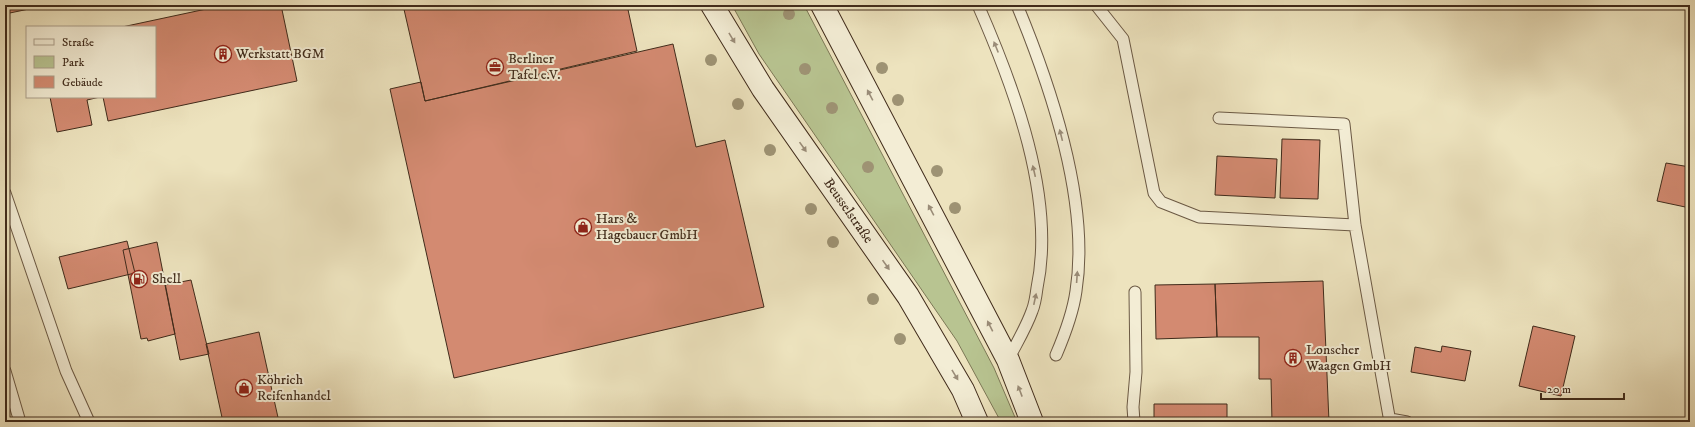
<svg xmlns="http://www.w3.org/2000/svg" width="1695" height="427" font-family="'IM FELL DW Pica',serif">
	<rect width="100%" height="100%" fill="#ede3be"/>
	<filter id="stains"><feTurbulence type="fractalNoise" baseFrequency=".005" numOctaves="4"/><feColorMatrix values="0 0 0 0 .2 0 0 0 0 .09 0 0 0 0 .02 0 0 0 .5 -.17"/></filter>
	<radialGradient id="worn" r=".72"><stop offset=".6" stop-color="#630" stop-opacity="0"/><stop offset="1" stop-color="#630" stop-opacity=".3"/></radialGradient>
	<path fill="#b8c491" stroke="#7c7856" d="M732 5H804L994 368 1017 422H1001L957 341 759 54Z"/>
	<path fill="#d38a71" stroke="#402b1b" d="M5 5H48L5 14Z
		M225 5H281L297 81 108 121 103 97H155V27H122Z
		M403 5H627L637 51 425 101Z
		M673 44 696 147 725 140 764 307 454 378 390 89 421 82 425 101Z
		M50 97H100L87 100 92 125 57 132Z
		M1282 139 1320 140 1318 199 1280 198Z
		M1217 156 1277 159 1275 198 1215 195Z
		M1666 163 1690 167V208L1657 201Z
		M127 241 135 273 68 289 59 257Z
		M157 242 175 334 148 341 147 338 141 339 123 250Z
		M191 280 209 354 180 360 165 285Z
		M1323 281 1329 422H1272L1271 379H1259V337H1217L1215 284Z
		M1215 284 1217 337 1156 339 1155 285Z
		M1533 326 1575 336 1561 396 1519 386Z
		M259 332 279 422H223L206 344Z
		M1442 346 1471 351 1465 381 1411 372 1415 347 1441 352Z
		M1154 404H1227V422H1154Z"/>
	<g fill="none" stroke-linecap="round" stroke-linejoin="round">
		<g stroke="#6b5944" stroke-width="13">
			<path id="service" d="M978 5C1014 87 1056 198 1037 288 1036 296 1035 304 1032 311 1026 328 1016 344 1008 360
				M1017 5C1051 87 1090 202 1076 291 1073 313 1065 334 1056 355
				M1096 5 1123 39 1154 193 1161 202 1199 217 1355 225
				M1219 118 1344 124 1355 225 1390 422
				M5 193 66 371 89 422
				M5 371 20 422
				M1390 419 1407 422
				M1134 422 1133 407 1136 372 1135 292"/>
		</g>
		<g stroke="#402b1b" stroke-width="24">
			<g id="secondary">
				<path id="s1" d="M712 5 763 89 908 296 963 390 977 422"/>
				<path d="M822 5 1008 360 1032 422"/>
			</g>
		</g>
		<use href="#service" stroke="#f3edd5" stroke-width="11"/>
		<use href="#secondary" stroke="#f3edd5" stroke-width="22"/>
	</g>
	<g fill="#9e9374">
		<circle cx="789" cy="14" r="6"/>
		<circle cx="711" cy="60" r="6"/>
		<circle cx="882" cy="68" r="6"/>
		<circle cx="805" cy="69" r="6"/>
		<circle cx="898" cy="100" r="6"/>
		<circle cx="738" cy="104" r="6"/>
		<circle cx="832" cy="108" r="6"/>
		<circle cx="770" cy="150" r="6"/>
		<circle cx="868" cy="167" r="6"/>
		<circle cx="937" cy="171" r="6"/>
		<circle cx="955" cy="208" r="6"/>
		<circle cx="811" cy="209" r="6"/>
		<circle cx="833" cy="242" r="6"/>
		<circle cx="873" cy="299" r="6"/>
		<circle cx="900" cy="339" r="6"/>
	</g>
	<defs><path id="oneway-solid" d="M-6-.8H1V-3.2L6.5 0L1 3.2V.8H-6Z"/></defs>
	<g fill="#9a8c78">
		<use href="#oneway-solid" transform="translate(732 38) rotate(59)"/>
		<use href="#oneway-solid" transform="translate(996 47) rotate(-112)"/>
		<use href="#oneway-solid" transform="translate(870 95) rotate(-118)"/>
		<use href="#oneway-solid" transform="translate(1061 135) rotate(-104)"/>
		<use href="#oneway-solid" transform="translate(803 147) rotate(55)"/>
		<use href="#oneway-solid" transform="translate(1034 171) rotate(-103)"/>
		<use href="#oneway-solid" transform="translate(931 210) rotate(-118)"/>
		<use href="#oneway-solid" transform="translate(886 265) rotate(55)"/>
		<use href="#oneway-solid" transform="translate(1077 277) rotate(-86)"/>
		<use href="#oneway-solid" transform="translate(1035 299) rotate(-78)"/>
		<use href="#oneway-solid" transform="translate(990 326) rotate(-117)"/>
		<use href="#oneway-solid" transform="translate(955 375) rotate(59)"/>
		<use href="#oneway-solid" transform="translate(1020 391) rotate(-111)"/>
	</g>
	<defs>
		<g id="building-ring" transform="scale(0.9)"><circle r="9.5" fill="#f3edd5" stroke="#8f2418" stroke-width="1.5"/><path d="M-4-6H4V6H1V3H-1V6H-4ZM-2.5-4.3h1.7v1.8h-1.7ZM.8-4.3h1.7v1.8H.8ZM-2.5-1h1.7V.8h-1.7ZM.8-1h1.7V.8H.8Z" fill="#8f2418"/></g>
		<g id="office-ring" transform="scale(0.9)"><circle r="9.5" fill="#f3edd5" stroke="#8f2418" stroke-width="1.5"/><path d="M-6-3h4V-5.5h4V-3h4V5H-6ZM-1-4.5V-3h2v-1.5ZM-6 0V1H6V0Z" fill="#8f2418"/></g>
		<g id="shop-ring" transform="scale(0.9)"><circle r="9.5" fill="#f3edd5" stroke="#8f2418" stroke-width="1.5"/><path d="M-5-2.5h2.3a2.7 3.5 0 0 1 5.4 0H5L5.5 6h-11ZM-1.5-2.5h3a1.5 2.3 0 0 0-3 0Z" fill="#8f2418"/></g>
		<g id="fuel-ring" transform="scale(0.9)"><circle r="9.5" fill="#f3edd5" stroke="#8f2418" stroke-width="1.5"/><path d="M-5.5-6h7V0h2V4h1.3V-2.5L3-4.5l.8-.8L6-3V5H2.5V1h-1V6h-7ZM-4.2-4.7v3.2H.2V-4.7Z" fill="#8f2418"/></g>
	</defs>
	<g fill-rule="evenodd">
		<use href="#building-ring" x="223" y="54"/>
		<use href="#office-ring" x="495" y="67"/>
		<use href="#shop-ring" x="583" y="227"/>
		<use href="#fuel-ring" x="139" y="279"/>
		<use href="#building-ring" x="1293" y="358"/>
		<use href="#shop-ring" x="244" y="388"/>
	</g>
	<g text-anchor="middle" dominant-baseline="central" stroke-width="4" stroke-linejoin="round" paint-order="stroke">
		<g font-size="14" fill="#402b1b" stroke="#f3edd5" text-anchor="start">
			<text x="236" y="54">Werkstatt BGM</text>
			<text x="508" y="59">Berliner<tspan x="508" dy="16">Tafel e.V.</tspan></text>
			<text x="596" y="219">Hars &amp;<tspan x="596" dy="16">Hagebauer GmbH</tspan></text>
			<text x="152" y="279">Shell</text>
			<text x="1306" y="350">Lonscher<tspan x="1306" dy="16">Waagen GmbH</tspan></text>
			<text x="257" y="380">Köhrich<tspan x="257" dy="16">Reifenhandel</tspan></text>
		</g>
		<g font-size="14" fill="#402b1b" stroke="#f3edd5">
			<text stroke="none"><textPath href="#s1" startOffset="247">Beusselstraße</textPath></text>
		</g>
	</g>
	<rect width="1695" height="427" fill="none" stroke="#ede3be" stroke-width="20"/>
	<rect x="6" y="6" width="1683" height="415" fill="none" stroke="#402b1b" stroke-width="2"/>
	<rect x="10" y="10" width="1675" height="407" fill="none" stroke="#402b1b"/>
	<rect x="26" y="26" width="130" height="72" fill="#f3edd5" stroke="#ab9f8b"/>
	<rect x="34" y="39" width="20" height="6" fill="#f3edd5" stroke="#ab9f8b"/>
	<text x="62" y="46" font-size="12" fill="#402b1b">Straße</text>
	<rect x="34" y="56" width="20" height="12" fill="#b8c491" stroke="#ab9f8b"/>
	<text x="62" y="66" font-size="12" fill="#402b1b">Park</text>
	<rect x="34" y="76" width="20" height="12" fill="#d38a71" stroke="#ab9f8b"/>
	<text x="62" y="86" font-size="12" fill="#402b1b">Gebäude</text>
	<path d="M1541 393v6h83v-6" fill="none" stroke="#402b1b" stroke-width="2"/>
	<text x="1547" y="393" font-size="12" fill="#402b1b" stroke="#f3edd5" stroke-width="3" paint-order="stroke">20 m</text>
	<rect width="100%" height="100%" filter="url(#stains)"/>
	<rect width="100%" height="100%" fill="url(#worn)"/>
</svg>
